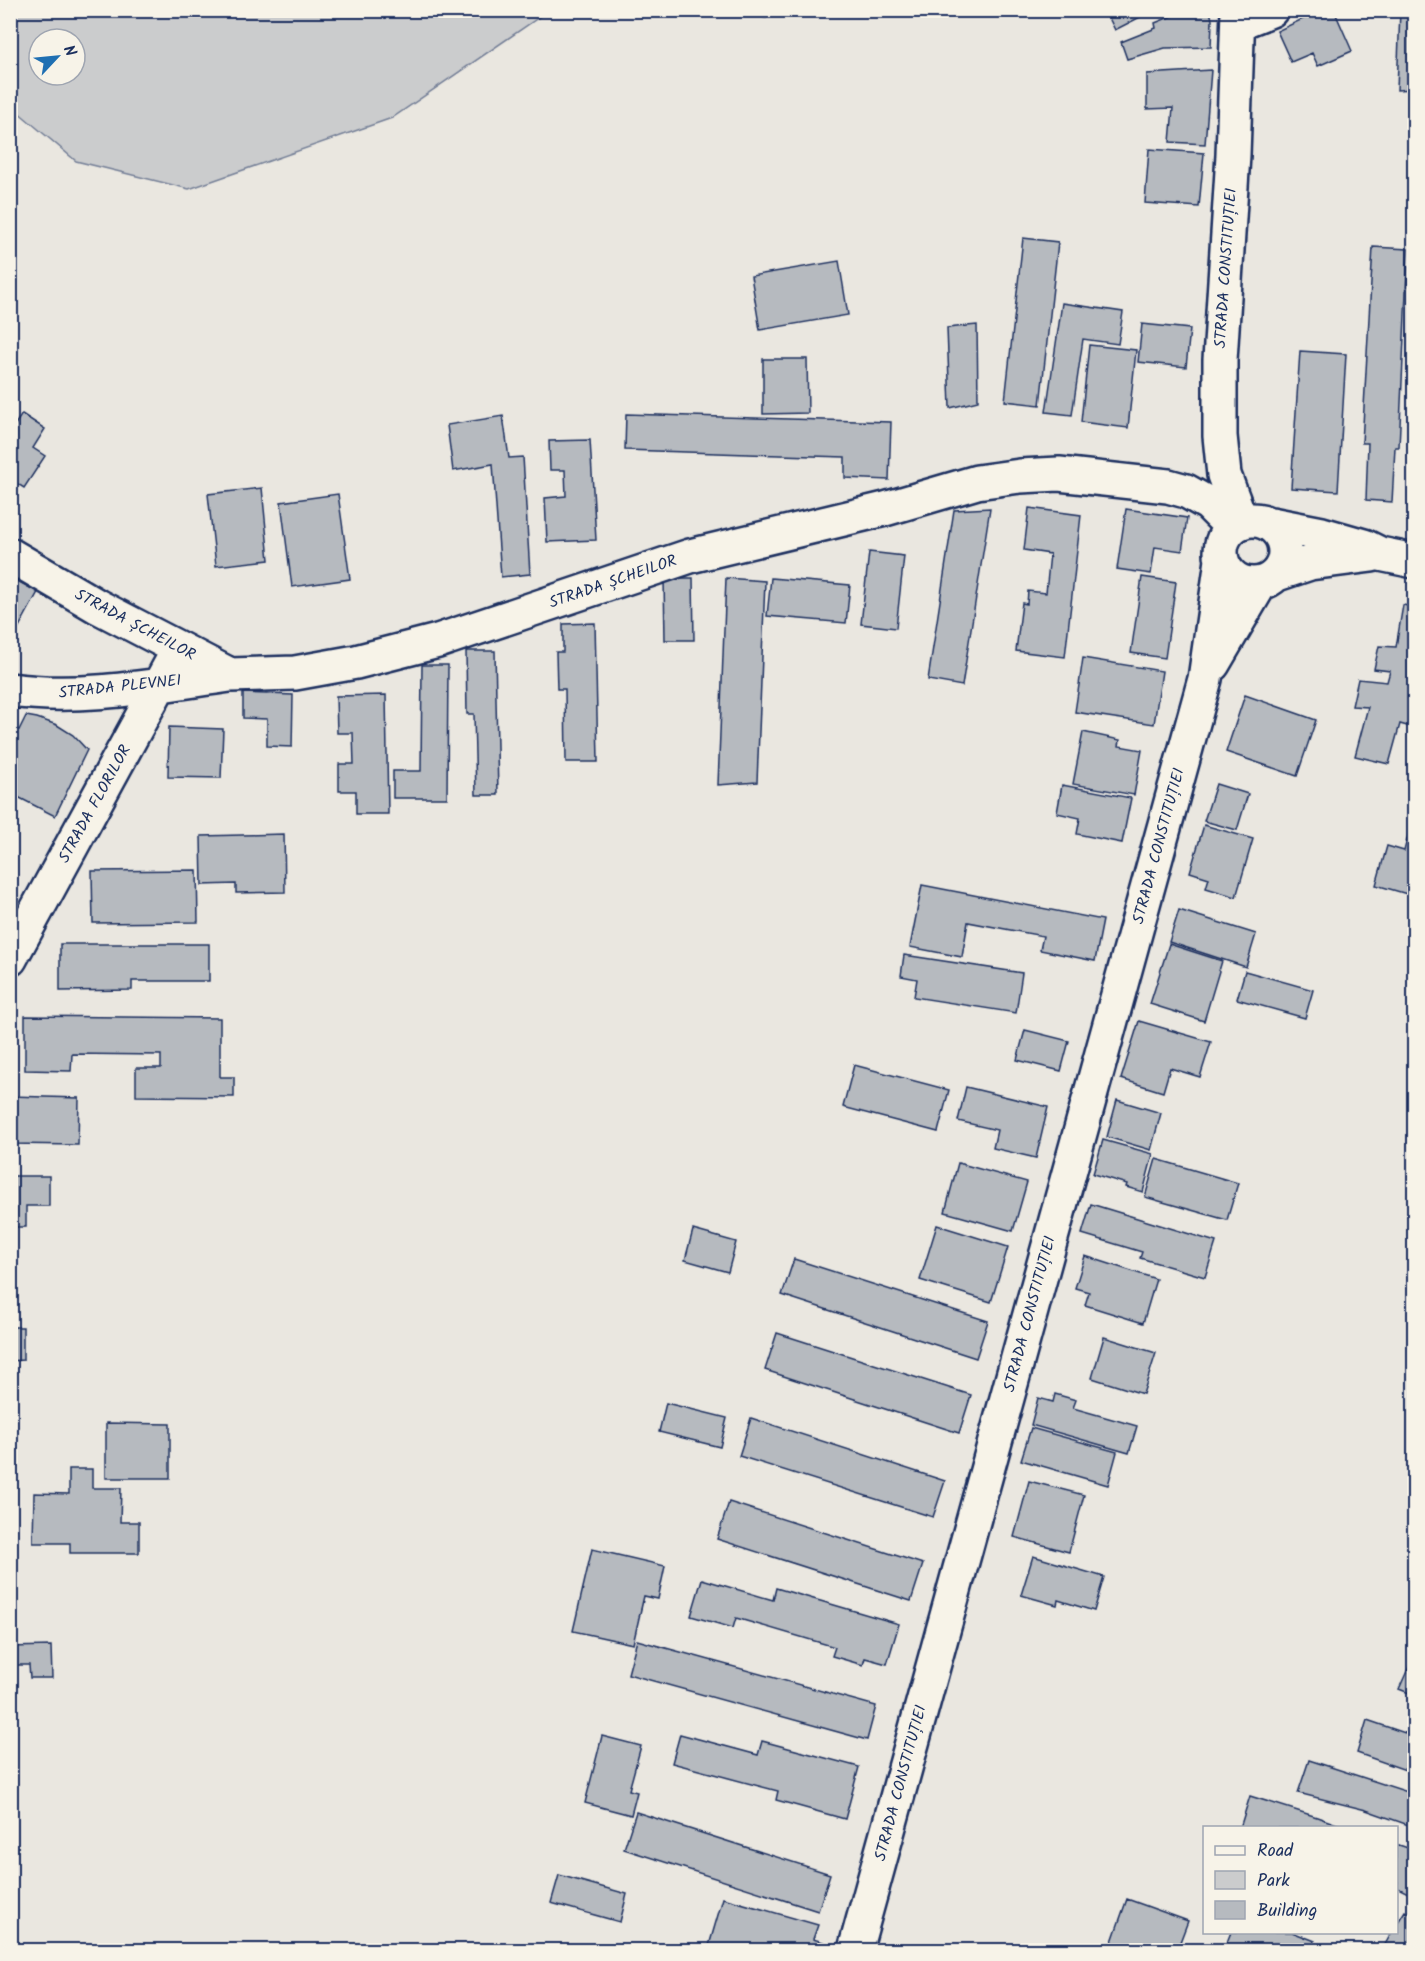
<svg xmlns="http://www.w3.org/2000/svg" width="1425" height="1961" font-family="Kalam,sans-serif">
	<rect width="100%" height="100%" fill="#eae7e0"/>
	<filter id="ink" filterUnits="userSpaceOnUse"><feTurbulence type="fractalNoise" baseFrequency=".0167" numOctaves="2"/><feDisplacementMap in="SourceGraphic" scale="12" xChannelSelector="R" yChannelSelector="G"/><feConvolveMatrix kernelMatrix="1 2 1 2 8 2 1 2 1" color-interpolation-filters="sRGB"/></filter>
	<g filter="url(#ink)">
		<path fill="#cbcccd" stroke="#737e96" stroke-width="1.5" fill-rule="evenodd" d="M10 11 11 10 548 11 392 118 189 189 76 161 11 106ZM39 39H75V75H39Z"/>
		<path fill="#b6babf" stroke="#1b2f5e" stroke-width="1.5" d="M738 10H767L766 18 737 13Z
			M1105 10H1150V12L1115 30Z
			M1187 10H1210L1212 20 1211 47 1165 48 1127 59 1121 42 1156 28 1155 23Z
			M1322 10H1334L1352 51 1318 66 1312 53 1291 62 1277 31Z
			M1400 10H1414V89L1397 90Z
			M1211 70 1205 144 1170 142 1173 108 1147 109V74Z
			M1149 149 1204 153 1199 207 1145 203Z
			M1023 238 1058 242 1040 405 1005 401Z
			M1373 247 1408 249 1399 447H1395L1392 502 1366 500 1368 443H1362Z
			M839 261 848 315 760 330 751 276Z
			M1062 303 1123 312 1118 344 1083 339 1072 415 1046 412Z
			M1142 324 1190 329 1186 367 1138 362Z
			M977 325 978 401 950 408 947 328Z
			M1089 345 1136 350 1128 428 1081 422Z
			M1300 351 1346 354 1338 491 1291 488Z
			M763 359H807L808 413 763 414Z
			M22 414 45 429 33 448 45 456 24 488 10 479V432Z
			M626 414 891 422 889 480 845 478V457L625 450Z
			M503 416 509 458 523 457 530 574 501 577 493 464 453 471 447 425Z
			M590 440 596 540 547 542 545 498 566 496 565 470H550L549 441Z
			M262 488 269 560 216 566 208 494Z
			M338 494 350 579 292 587 281 502Z
			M990 508 962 686 928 680 954 510Z
			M1029 508 1081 515 1065 657 1016 651 1022 603 1027 604 1028 591 1046 593 1050 554 1024 550Z
			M1126 509 1187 518 1182 551 1155 547 1151 574 1117 569Z
			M869 552 904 556 896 628 861 624Z
			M10 577 38 592 14 636 10 634Z
			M1142 577 1176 582 1165 658 1131 653Z
			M664 578H693L694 640H665Z
			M726 578 765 581 757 782 718 785Z
			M771 578 850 585 846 623 767 616Z
			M1403 605 1414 607V728L1400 724 1389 764 1355 756 1368 707 1352 706 1358 679 1387 682 1390 671 1374 669 1379 646 1396 647Z
			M595 623 598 762H566L565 689H557L556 652H563V624Z
			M466 651H495L498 795H476L474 714H467Z
			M1083 658 1162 671 1154 724 1075 712Z
			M422 665H448L447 798H393V771H421Z
			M243 693 293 695 292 747 267 746V719L243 718Z
			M386 695 388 814H356V791H339V764H354L353 733H337L336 696Z
			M1245 695 1316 720 1297 776 1226 752Z
			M26 716 37 718 57 725 73 735 87 750 55 816 10 793V735L14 728 19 730Z
			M169 727 223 729 221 778 168 777Z
			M1083 732 1120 740 1119 746 1142 750 1134 795 1073 784Z
			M1216 784 1248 794 1237 830 1204 821Z
			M1062 785 1131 798 1122 843 1077 834 1080 818 1057 813Z
			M1204 825 1253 839 1236 897 1206 888 1209 878 1190 872Z
			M1410 828 1414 830V896L1376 885 1387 846 1404 851Z
			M284 834 285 892 236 893V884L202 885 201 836Z
			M197 870 198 922 93 923 92 871Z
			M922 885 1103 920 1095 961 1040 950 1043 936 968 922 962 957 910 947Z
			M1179 910 1256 934 1246 967 1169 942Z
			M60 944H209V981H132V990L60 991Z
			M1169 944 1222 961 1204 1021 1150 1004Z
			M904 955 1022 973 1016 1013 914 997 917 979 901 976Z
			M1245 971 1313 990 1305 1018 1237 999Z
			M25 1016 220 1018V1077H234V1097L136 1096V1068H161V1055L72 1054 71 1071 25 1070Z
			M1139 1021 1211 1042 1200 1077 1170 1068 1163 1092 1121 1079Z
			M1025 1030 1069 1041 1061 1071 1017 1060Z
			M854 1065 949 1090 938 1132 843 1107Z
			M966 1087 1048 1107 1036 1158 993 1148 997 1130 958 1121Z
			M10 1096 79 1098 78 1145 10 1144Z
			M1117 1100 1161 1113 1151 1150 1107 1137Z
			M1103 1140 1153 1154 1143 1192 1126 1187 1127 1184 1093 1174Z
			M1156 1159 1238 1183 1227 1220 1145 1197Z
			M958 1163 1027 1182 1013 1231 945 1212Z
			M10 1176H49V1206H26V1227H10Z
			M1091 1204 1216 1242 1205 1277 1140 1258 1142 1252 1082 1234Z
			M937 1225 1008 1247 991 1302 920 1280Z
			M693 1230 736 1242 728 1272 685 1260Z
			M1085 1256 1156 1279 1143 1323 1085 1305 1089 1292 1075 1288Z
			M794 1259 988 1321 976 1358 782 1295Z
			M10 1327H23V1360L10 1361Z
			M777 1333 971 1395 959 1433 765 1370Z
			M1104 1337 1156 1353 1143 1394 1092 1378Z
			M1055 1394 1076 1400 1073 1408 1137 1426 1129 1453 1031 1425 1038 1398 1053 1402Z
			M666 1403 727 1418 720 1447 659 1432Z
			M751 1418 945 1481 933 1517 739 1456Z
			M106 1423 170 1424V1478H106Z
			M1031 1428 1117 1452 1108 1485 1021 1460Z
			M69 1469H92V1488H121L120 1522H139V1553H70V1543H33L34 1493 69 1494Z
			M1029 1481 1084 1495 1069 1552 1014 1537Z
			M729 1502 923 1564 911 1601 717 1539Z
			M592 1549 665 1566 658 1599 644 1596 633 1644 573 1631Z
			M1033 1556 1104 1577 1094 1611 1058 1600 1057 1605 1021 1595Z
			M702 1579 773 1600 776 1588 899 1624 887 1664 865 1658 863 1665 832 1656 835 1647 736 1618 733 1628 691 1616Z
			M637 1640 876 1706 867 1740 628 1674Z
			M51 1646 52 1678H30L29 1665H10V1647Z
			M1412 1660 1414 1662V1695L1399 1689Z
			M1367 1720 1414 1736V1773L1357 1753Z
			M680 1734 758 1755 762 1741 859 1767 845 1819 776 1800 778 1791 672 1763Z
			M602 1736 641 1746 629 1790 637 1792 631 1815 585 1803Z
			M1309 1760 1414 1794V1827L1366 1810 1298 1793Z
			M1250 1796 1317 1817 1348 1828H1240Z
			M636 1812 830 1874 818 1911 624 1849Z
			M1396 1844 1414 1850V1896L1396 1887 1398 1882 1396 1881Z
			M559 1875 627 1894 620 1922 551 1903Z
			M723 1898 818 1925 813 1939 823 1942 820 1950H714L708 1949Z
			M1127 1899 1188 1921 1177 1950H1109Z
			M1405 1911 1414 1916V1950H1382L1392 1932H1396V1925Z
			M1231 1932H1292L1315 1941 1311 1950H1313H1224Z"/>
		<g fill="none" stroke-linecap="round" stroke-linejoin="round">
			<g stroke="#1b2f5e" stroke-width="38">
				<path id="minor" d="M1238 10 1233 155 1220 360V436L1224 475 1241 521
					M1238 23 1271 10
					M1221 552a32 32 0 1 1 64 0a32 32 0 1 1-64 0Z
					M1271 524 1322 534 1364 546 1380 554 1414 561
					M10 555 97 606 230 675 295 673 356 662 438 641 690 556 885 509 977 482 1020 476 1059 474 1168 486 1186 491 1209 504 1232 527
					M1277 574 1310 563 1372 555
					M1213 664 1260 584
					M10 690C84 700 157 685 230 675
					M10 959 179 649
					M855 1950 1205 679 1222 560"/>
			</g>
			<use href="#minor" stroke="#f7f3e8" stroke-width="33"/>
		</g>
	</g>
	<g text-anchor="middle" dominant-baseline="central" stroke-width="4.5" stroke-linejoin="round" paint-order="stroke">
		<g font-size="16" fill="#1b2f5e" stroke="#f7f3e8">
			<text transform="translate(1226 268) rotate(-86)">STRADA CONSTITUȚIEI</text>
			<text transform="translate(613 582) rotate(-19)">STRADA ȘCHEILOR</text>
			<text transform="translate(135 625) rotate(28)">STRADA ȘCHEILOR</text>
			<text transform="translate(120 687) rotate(-6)">STRADA PLEVNEI</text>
			<text transform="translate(95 804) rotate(-61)">STRADA FLORILOR</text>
			<text transform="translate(1159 846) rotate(-75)">STRADA CONSTITUȚIEI</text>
			<text transform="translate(1030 1314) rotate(-75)">STRADA CONSTITUȚIEI</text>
			<text transform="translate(901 1783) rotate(-75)">STRADA CONSTITUȚIEI</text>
		</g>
	</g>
	<rect width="1425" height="1961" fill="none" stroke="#f7f3e8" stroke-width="36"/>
	<rect x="18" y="18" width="1389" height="1925" fill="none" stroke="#1b2f5e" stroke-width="2" filter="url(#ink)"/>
	<rect x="1203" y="1826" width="195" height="108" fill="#f7f3e8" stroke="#9fa5b1" stroke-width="1.5"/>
	<rect x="1215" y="1846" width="30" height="9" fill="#f7f3e8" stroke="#9fa5b1" stroke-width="1.5"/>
	<text x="1257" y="1856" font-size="18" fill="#1b2f5e">Road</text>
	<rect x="1215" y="1871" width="30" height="18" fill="#cbcccd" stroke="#9fa5b1" stroke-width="1.5"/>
	<text x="1257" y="1886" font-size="18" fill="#1b2f5e">Park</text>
	<rect x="1215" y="1901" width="30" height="18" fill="#b6babf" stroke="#9fa5b1" stroke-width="1.5"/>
	<text x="1257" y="1916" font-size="18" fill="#1b2f5e">Building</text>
	<g transform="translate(57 57) rotate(64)"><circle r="28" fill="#f7f3e8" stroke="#9fa5b1" stroke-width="1.5"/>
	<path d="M0-4.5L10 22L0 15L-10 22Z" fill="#1f6fb2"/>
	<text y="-9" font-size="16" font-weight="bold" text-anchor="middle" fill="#1b2f5e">N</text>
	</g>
</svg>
